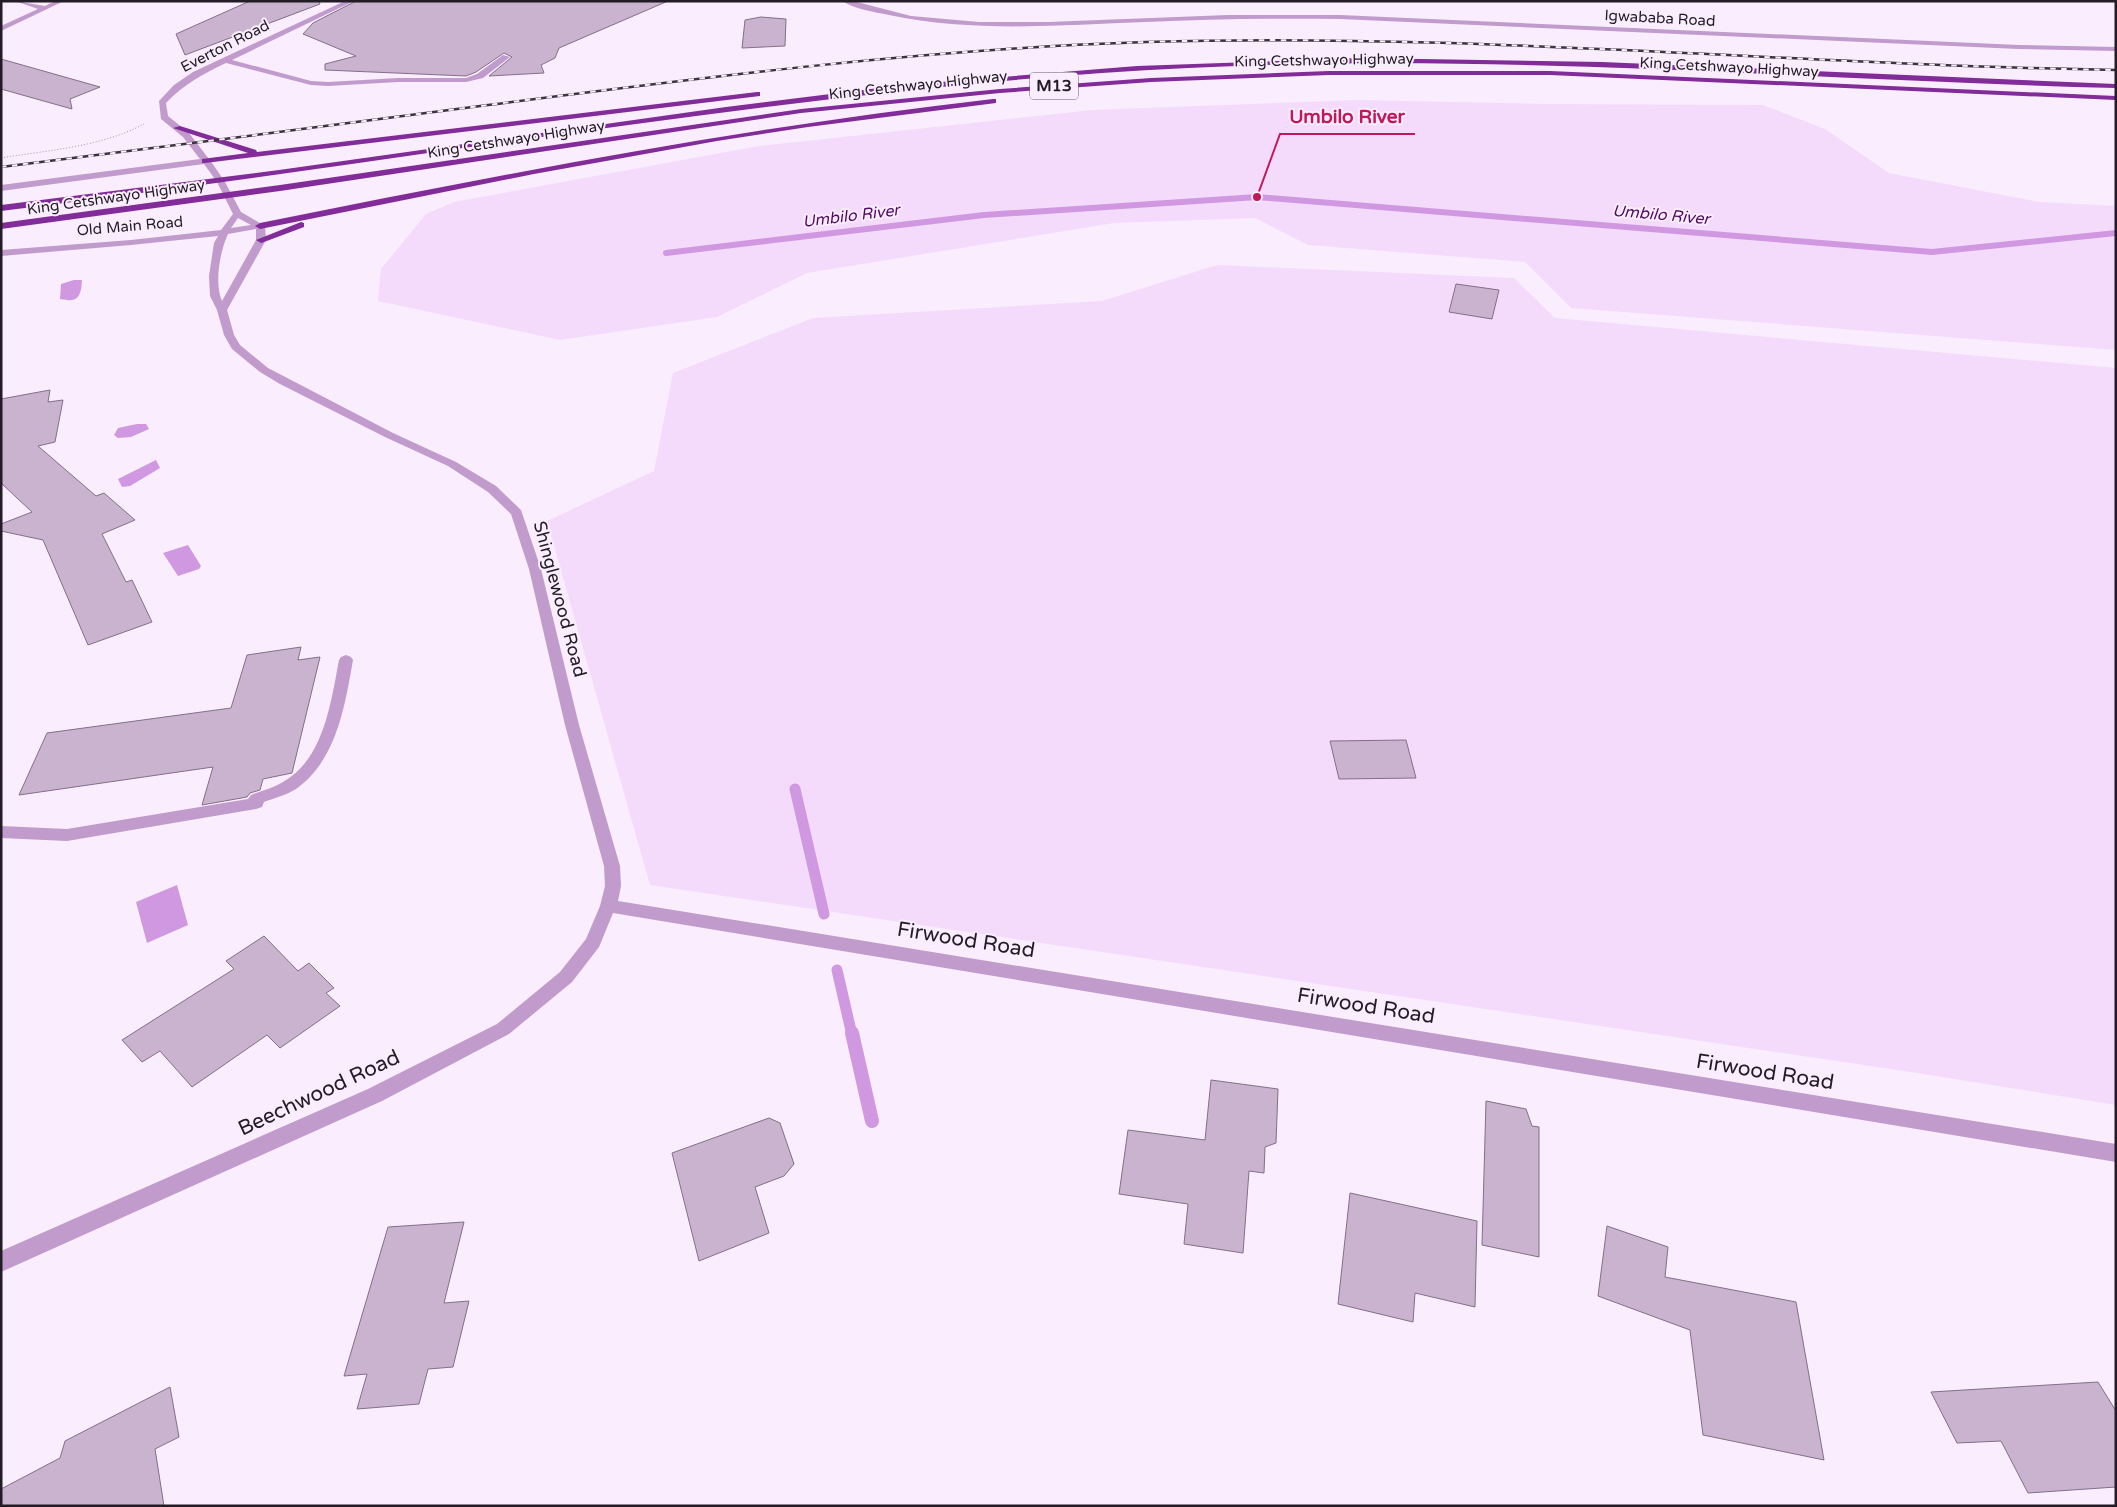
<svg xmlns="http://www.w3.org/2000/svg" width="2117" height="1507" font-family="'Varela Round',sans-serif">
	<rect width="100%" height="100%" fill="#faedfe"/>
	<path fill="#f4dbfc" d="M1357 100 1546 104 1763 105 1825 129 1889 173 2039 202 2116 206V350L1571 308 1525 262 1308 245 1255 218 1114 223 807 273 717 317 560 340 378 301 381 269 426 214 454 202 759 146 1092 110Z
		M1217 265 1514 278 1555 318 2116 368V1105L1917 1073 650 885 547 521 654 471 673 373 813 318 1102 301Z"/>
	<path fill="#d098e1" d="M74 280H82C81 297 78 303 60 299L61 284Z
		M137 424H146L149 429 131 437 118 438 114 435 118 428Z
		M156 460 160 468 130 486 122 487 118 479Z
		M188 545 201 566 199 569 178 576 163 553Z
		M177 885 188 925 147 943 136 902Z"/>
	<g fill="none" stroke-linecap="round" stroke-linejoin="round">
		<path stroke="#d098e1" stroke-width="6" d="M666 253 984 215 1257 197 1932 252 2116 233"/>
		<path stroke="#d098e1" stroke-width="11" d="M795 789 824 914
			M837 970 852 1035"/>
		<path stroke="#d098e1" stroke-width="14" d="M852 1033 872 1121"/>
	</g>
	<path fill="#c9b3cf" stroke="#836f89" d="M250 1H319L320 4 185 55 176 34Z
		M356 1H668L559 48 555 58 541 65 544 73 489 76 512 57 504 53 476 72 466 76 325 70V64L356 56 303 34 313 23Z
		M761 17 786 19 785 46 742 48 745 20Z
		M1 59 100 87 70 99 72 109 1 89Z
		M1456 284 1499 290 1492 319 1449 312Z
		M50 390 48 402 63 400 55 442 38 446 96 496 104 493 135 520 102 534 126 582 132 580 152 622 88 645 43 540 1 531V524L32 512 1 483V399Z
		M301 647 298 660 320 657 292 773 263 779 260 790 250 793 247 797 202 805 213 767 19 795 47 733 231 708 247 655Z
		M1406 740 1416 778 1339 779 1330 741Z
		M264 936 298 971 309 963 334 988 326 993 340 1006 280 1048 267 1035 192 1087 160 1051 142 1062 122 1040 234 969 226 961Z
		M1211 1080 1278 1089 1276 1143 1265 1147 1264 1173 1249 1171 1243 1253 1184 1244 1188 1204 1119 1194 1128 1130 1205 1140Z
		M1486 1101 1526 1109 1532 1126 1539 1127V1257L1482 1245Z
		M769 1118 780 1123 794 1164 784 1176 755 1187 769 1233 699 1261 672 1153Z
		M1350 1193 1477 1221 1475 1307 1415 1293 1413 1322 1338 1304Z
		M464 1222 444 1303 469 1301 453 1367 428 1369 419 1404 357 1409 367 1374 344 1376 388 1227Z
		M1607 1226 1668 1247 1665 1277 1796 1302 1824 1460 1703 1435 1690 1330 1598 1296Z
		M2098 1382 2116 1411V1487L2028 1493 2001 1441 1957 1443 1931 1392Z
		M170 1387 179 1437 155 1449 164 1506H1V1489L60 1458 65 1441Z"/>
	<g fill="none" stroke-linecap="round" stroke-linejoin="round">
		<path stroke="#a297a5" stroke-width="1" stroke-dasharray="1 2" stroke-linecap="butt" d="M1 158C49 150 101 147 144 124"/>
		<path fill="#c09bcb" fill-rule="evenodd" d="M15 1 45 6 55 1H64L1 31V26L38 9Z
			M345 1H354L232 60 311 81 328 82 398 78H466L477 74 503 55 510 57 483 78 466 82H398L328 86 311 85 226 63C203 74 184 84 166 103L168 116 189 133 212 163 225 182 241 212 265 226 266 240 227 310 234 335 240 345 268 368 393 433 456 462 496 486 521 510 541 569 579 725 620 866 621 886 618 901 2116 1144V1162L613 913 599 947 572 982 509 1034 382 1101 1 1272V1251L368 1089 497 1024 560 972 586 939 600 906 605 886 604 866 565 725 529 569 511 514 488 492 448 466 385 437 280 384 260 372 232 349 224 335 217 310 210 296 209 276 214 243 218 236 131 245 1 256V250L131 240 221 230 233 214 217 182 204 164 1 191V185L200 159 183 137 161 119 159 101 174 85 193 72ZM238 218 251 225 231 228ZM256 229V240L222 301C214 283 220 251 228 234Z
			M842 1H853L911 16 979 22H1048L1228 15H1340L2019 45 2116 47V51L2019 49 1340 19C1275 18 1211 19 1146 22 1060 25 974 33 889 15 874 12 855 9 842 1Z
			M346 655 351 657 353 660C345 705 337 760 296 789 287 795 274 798 264 802L262 807 256 809 67 841 1 838V826L67 829 248 799 251 795C261 791 273 788 283 782 324 759 331 702 339 660L341 657Z"/>
		<path fill="#812c98" fill-rule="evenodd" d="M1361 58 1602 62 2116 84V88C1806 80 1497 52 1188 68 942 80 699 115 456 149 305 171 153 192 1 211V205L279 170 726 107 903 85 1137 66Z
			M1329 71H1550L2116 96V100L1550 75H1329L1151 82 1000 93 801 113 280 191 1 229V223L280 185 801 109 1000 89 1151 78Z
			M757 92H760V96L205 163H202V159L248 153 173 128 180 126 256 150 257 152Z
			M993 99H996V103L808 127 717 141 534 174 260 229 255 226 260 223C503 174 746 127 993 99Z
			M301 222 304 223V227L264 242 261 243 256 240Z"/>
		<g stroke="#3b333d" stroke-width="2.5">
			<path id="rail" d="M1 167C163 147 326 126 488 105 706 77 925 49 1146 42 1470 32 1792 65 2116 70"/>
		</g>
		<use href="#rail" stroke="#faedfe" stroke-width="2" stroke-dasharray="5.5" stroke-linecap="butt"/>
	</g>
	<g text-anchor="middle" dominant-baseline="central" stroke-width="4" stroke-linejoin="round" paint-order="stroke">
		<g font-size="15" fill="#231b25" stroke="#faedfe">
			<text transform="translate(1660 18) rotate(3)">Igwababa Road</text>
			<text transform="translate(225 46) rotate(-27)">Everton Road</text>
			<text transform="translate(1324 60) rotate(-1)">King Cetshwayo Highway</text>
			<text transform="translate(1729 67) rotate(3)">King Cetshwayo Highway</text>
			<text transform="translate(918 85) rotate(-6)">King Cetshwayo Highway</text>
			<text transform="translate(516 139) rotate(-9)">King Cetshwayo Highway</text>
			<text transform="translate(116 197) rotate(-8)">King Cetshwayo Highway</text>
			<text transform="translate(130 226) rotate(-5)">Old Main Road</text>
		</g>
		<rect fill="#faedfe" stroke="#645a66" stroke-width="1" x="1030" y="72.5" width="48" height="27" rx="4"/>
		<g font-size="16" font-weight="bold" fill="#231b25">
			<text x="1054" y="86">M13</text>
		</g>
		<g font-size="16" font-style="italic" fill="#520863" stroke="#faedfe">
			<text transform="translate(1661 215) rotate(5)">Umbilo River</text>
			<text transform="translate(851 216) rotate(-7)">Umbilo River</text>
		</g>
		<g font-size="18" fill="#231b25" stroke="#faedfe">
			<text transform="translate(560 599) rotate(75)">Shinglewood Road</text>
		</g>
		<g font-size="21" fill="#231b25" stroke="#faedfe">
			<text transform="translate(966 940) rotate(9)">Firwood Road</text>
			<text transform="translate(1366 1006) rotate(9)">Firwood Road</text>
			<text transform="translate(1765 1072) rotate(9)">Firwood Road</text>
			<text transform="translate(319 1093) rotate(-25)">Beechwood Road</text>
		</g>
	</g>
	<path fill="none" stroke="#c2185b" stroke-width="2" d="M1257 197L1280 134H1415"/>
	<circle fill="#c2185b" stroke="#faedfe" stroke-width="2" cx="1257" cy="197" r="5"/>
	<g font-size="19" text-anchor="middle" font-weight="bold" fill="#c2185b" stroke="#faedfe" stroke-width="4" stroke-linejoin="round" paint-order="stroke">
		<text x="1347" y="123">Umbilo River</text>
	</g>
	<rect width="2117" height="1507" fill="none" stroke="#231b25" stroke-width="5"/>
</svg>
